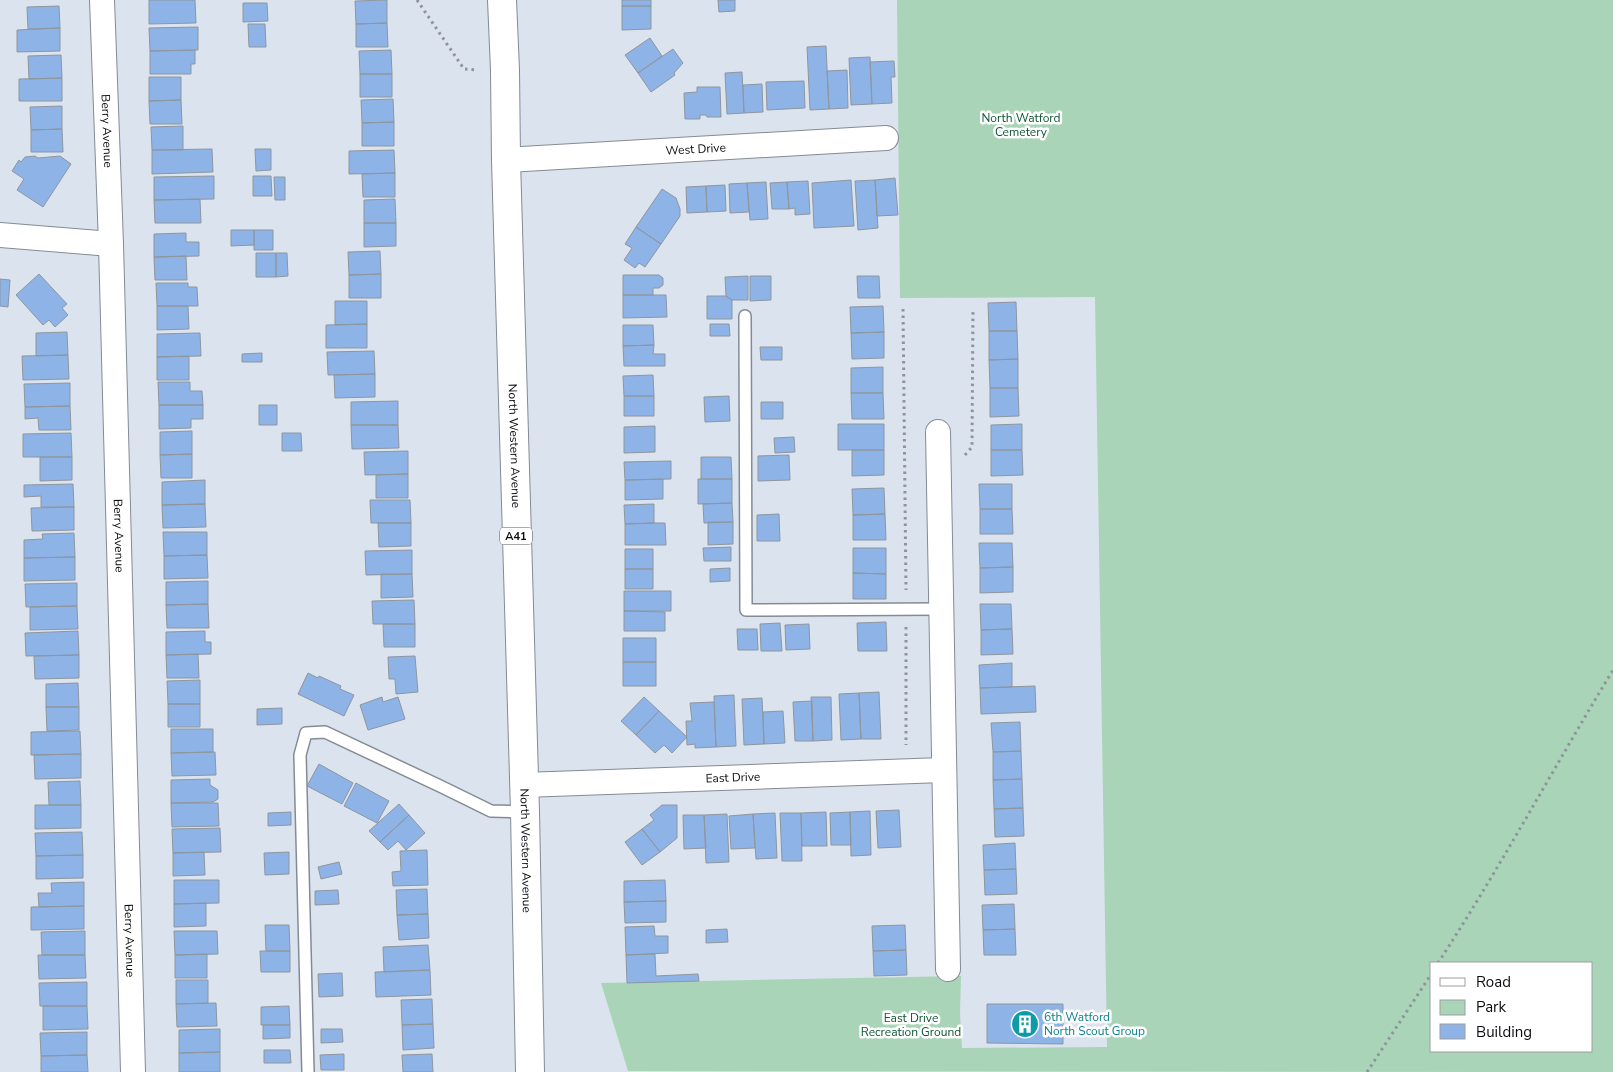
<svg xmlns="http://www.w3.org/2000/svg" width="1613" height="1072" font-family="'Nunito Sans',sans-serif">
	<rect width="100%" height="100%" fill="#dbe3ee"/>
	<path fill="#a9d4b8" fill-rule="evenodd" d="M897 0H1613V1072L628 1071 601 983 961 976 960 1013 962 1048 1107 1047 1095 297 900 298ZM1432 963H1592V1051H1432Z"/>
	<path fill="#8eb3e6" stroke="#8e969f" d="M149 0H195L196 23 149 24Z
		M387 0V23L356 24 355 1Z
		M622 0H651V6H622Z
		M718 0H735V11L719 12Z
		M243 3H267L268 21 243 22Z
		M59 6 60 28 28 29 27 7Z
		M622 6H651V29L622 30Z
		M387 23 388 47H356V24Z
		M248 24H265L266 47H249Z
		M198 27V50L150 51 149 28Z
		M60 28V51L17 52V30Z
		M650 38 662 56 638 73 625 55Z
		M826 46 829 109 810 110 807 47Z
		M673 49 683 63 674 73 675 75 651 92 638 73Z
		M195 50V64H191V74H150V51Z
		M391 50 392 74H360L359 51Z
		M61 55 62 78 29 79 28 56Z
		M870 57 872 104 851 105 849 58Z
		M894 61 895 77H891L892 103 872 104 870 62Z
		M847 70 848 108 829 109 827 71Z
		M742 72 744 113 727 114 725 73Z
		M360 74H392V97H360Z
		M149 77H181V100L149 101Z
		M62 78V101H19V79Z
		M804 81 805 108 767 110 766 82Z
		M762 84 763 112 744 113 743 85Z
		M697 87H720L721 117H707L706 115H700V119H685L684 93 697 92Z
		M393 99 394 122 362 123 361 100Z
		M181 100 182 124H150L149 101Z
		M62 106V129L31 130 30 107Z
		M394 122V146H362V123Z
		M183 126V150H152L151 127Z
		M62 129 63 152H31V130Z
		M212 149 213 172 152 174V150Z
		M255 149H271V170L256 171Z
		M394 150 395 173 349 174V151Z
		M35 156 38 158 60 156 71 164 43 207 17 190 24 179 12 171 19 160 21 162 25 157Z
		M395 173V197H363L362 174Z
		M214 176V199L154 200V177Z
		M253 176H271L272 196H253Z
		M274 177H285V200H275Z
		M895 178 898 215 877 216 875 180Z
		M851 180 854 226 814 228 812 183Z
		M875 180 878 228 858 230 855 181Z
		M808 181 810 214 795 215V208L789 209 787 182Z
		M766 182 768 219 750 220 747 183Z
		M787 182 789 209H772L770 183Z
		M747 183 749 212 730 213 729 184Z
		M725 185 726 211 707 212 706 186Z
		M706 186 707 212 687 213 686 187Z
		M662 189 676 198 680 209V216L661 244 636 227Z
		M200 199 201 223H155L154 200Z
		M395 199 396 223H364V200Z
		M364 223H396V246L364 247Z
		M636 227 661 244 645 267 639 263 635 268 624 260 632 248 625 244Z
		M231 230H254V245L231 246Z
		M254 230H273V250H254Z
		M186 233V242H199V256L154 257V234Z
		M380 251 381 274 349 275 348 252Z
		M256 253H276V277H256Z
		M276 253H287L288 276 276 277Z
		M186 256 187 280H155L154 257Z
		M39 274 67 304 62 308 68 315 55 327 49 320 43 325 16 295Z
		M381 274V298H349V275Z
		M623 275H659L663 278V285L659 288H653V295H623Z
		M748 276V300H732L726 296 725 277Z
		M750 276H771V300L750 301Z
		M857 276H879L880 298H858Z
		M0 279 10 280 8 307 0 306Z
		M156 283H188V287H197L198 306H157Z
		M623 295H666L667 317 623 318Z
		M707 296H726L732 300V319H707Z
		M335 301H367V324L335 325Z
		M1016 302 1017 331H989L988 303Z
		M157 306H188L189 329 157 330Z
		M883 306 884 332 851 333 850 307Z
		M367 324V348H326V325Z
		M710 324H729L730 336H710Z
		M623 325H653L654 345 623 346Z
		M989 331H1017L1018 359 989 360Z
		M67 332 68 355 36 356V333Z
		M884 332V358L852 359 851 333Z
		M200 333 201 356 157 357V334Z
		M654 345 653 354H665V366H624L623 346Z
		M760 347H782V360H761Z
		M374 351 375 374 328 375 327 352Z
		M262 353V362H242V354Z
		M68 355 69 379 23 380 22 356Z
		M189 356V380H157V357Z
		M1018 359V388H990L989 360Z
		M883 367V393H851V368Z
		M375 374V397L335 398 334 375Z
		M653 375 654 396H624L623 376Z
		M158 382H190V391H202L203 405H159Z
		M70 383V406L25 407 24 384Z
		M990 388H1018L1019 416 990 417Z
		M851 393H883L884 419H852Z
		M624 396H654V416H624Z
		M729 396 730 421 705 422 704 397Z
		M398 401V425H351V402Z
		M761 402H783V419H761Z
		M159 405H203V419H191V428L159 429Z
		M259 405H277V425H259Z
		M70 406 71 430H39L38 418 25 419V407Z
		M838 424H884V450H838Z
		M1022 424V450H991V425Z
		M351 425H398L399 448 352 449Z
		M655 426V452L624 453V427Z
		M192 431V454L160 455V432Z
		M71 433 72 457H23V434Z
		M282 433H301L302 451H282Z
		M794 437 795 452 775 453 774 438Z
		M852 450H884V475L852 476Z
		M991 450H1022L1023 475 991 476Z
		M408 451V474L365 475 364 452Z
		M192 454V478H161L160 455Z
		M789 455 790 480 758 481V456Z
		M40 457H72V480L40 481Z
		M701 457H731L732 479H701Z
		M671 461V479L625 480 624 462Z
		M408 474V498H376V475Z
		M663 479V499L625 500V480Z
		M698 479H732V503L698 504Z
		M205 480V504L162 505V482Z
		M73 484 74 507H41V496L24 497V485Z
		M979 484H1012V509H980Z
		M884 488 885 514 853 515 852 489Z
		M370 500H410L411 523H371Z
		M732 503 733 522 704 523 703 504Z
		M205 504 206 527 163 528 162 505Z
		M654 504V523L625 524 624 505Z
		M74 507V530L32 531 31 508Z
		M980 509H1012L1013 534H980Z
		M779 514 780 541H757V515Z
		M885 514 886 540H853V515Z
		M708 522H733V544L708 545Z
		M378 523H411V546L379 547Z
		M654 523H665L666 545H625V524Z
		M163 532H207V555L164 556Z
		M74 533 75 557 24 558V540L43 539 42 534Z
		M979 543H1012L1013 567 980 568Z
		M731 547V561H704L703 548Z
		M853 548H886V574L853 573Z
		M625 549H653V569H625Z
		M412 550V574L366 575 365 551Z
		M207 555 208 578 164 579V556Z
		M75 557V580L24 581V558Z
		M1013 567V592L980 593V568Z
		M730 568V581L710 582V569Z
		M625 569H653V589H625Z
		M853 573 886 574V599H853Z
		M381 574H412L413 597 381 598Z
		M208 581V604L166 605V582Z
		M77 583V606L26 607 25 584Z
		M624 591H671V611H624Z
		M414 600 415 624H373L372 601Z
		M208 604 209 628H167L166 605Z
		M980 604H1011L1012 629 981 630Z
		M77 606 78 629 30 630V607Z
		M624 611 665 612V631H624Z
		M886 622 887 651H858L857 623Z
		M780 623 782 651H761L760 624Z
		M383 624H415V647H384Z
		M809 624 810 649 786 650 785 625Z
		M737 629H757L758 650H738Z
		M1012 629 1013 654 981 655V630Z
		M78 631 79 655 26 656 25 633Z
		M205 631V642H211V654L166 655V632Z
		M623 638H656V662H623Z
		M198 654 199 678H167L166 655Z
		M79 655V678L35 679 34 656Z
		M415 656 418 692 396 694 395 679H389L388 657Z
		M623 662H656V686H623Z
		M1012 663V687L980 688 979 665Z
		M308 673 318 678 319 676 341 686 340 689 354 695 344 716 298 694Z
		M200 680V704H168L167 681Z
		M78 683 79 707H46V684Z
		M1035 686 1036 712 981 714 980 688Z
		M879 692 881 739H861L859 693Z
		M859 693 861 739 841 740 839 694Z
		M734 695 736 746 716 747 714 696Z
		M382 697 383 702 398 697 405 719 368 730 360 705Z
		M644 697 659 711 636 735 621 721Z
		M811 697H831L832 740 813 741Z
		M762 698 764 744 744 745 742 699Z
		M812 701 813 741H795L793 702Z
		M714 702 716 747 695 748V744L687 745 686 721H692L690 703Z
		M168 704H200V727H168Z
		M46 707H79V730L47 731Z
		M282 708V724L257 725V709Z
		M659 711 687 737 672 753 664 745 655 753 636 735Z
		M783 711 785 743 764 744 763 712Z
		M1020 722 1021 751 993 752 991 723Z
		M171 729H213V752L171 753Z
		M80 731 81 754 31 755V732Z
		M1021 751 1022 779 993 780V752Z
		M215 752 216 775 172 776 171 753Z
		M81 754V778L35 779 34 755Z
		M319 764 353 783 342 804 307 786Z
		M210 779V785L218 790V799L213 802 171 803V780Z
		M1022 779 1023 808 994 809 993 780Z
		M80 781 81 805H49L48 782Z
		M356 783 389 801 377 823 344 806Z
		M171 803H218L219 826 172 827Z
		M399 804 409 815 380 842 369 831Z
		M35 805H81V828L35 829Z
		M662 805H677V838L660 852 642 829 654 820 650 815Z
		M1023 808 1024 836 995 837 994 809Z
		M899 810 901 847 878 848 876 811Z
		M870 811 871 855 851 856 850 812Z
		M291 812V825L268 826V813Z
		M826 812 827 846H802L801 813Z
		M850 812 851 845H831L830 813Z
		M775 813 777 858 756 859 753 814Z
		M780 813H801L802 861H782Z
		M727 814 729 862 706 863 704 815Z
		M753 814 755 848 731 849 729 816Z
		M409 815 425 833 406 850 398 841 388 850 380 842Z
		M683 815H704L706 848 684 849Z
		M220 828 221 852 173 853 172 829Z
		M642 829 660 852 642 865 625 842Z
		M82 832 83 855 36 856 35 833Z
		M1015 843 1016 869 984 870 983 845Z
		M427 850 428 885 393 886 392 872 401 871 400 851Z
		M204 852 205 875 173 876V853Z
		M289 852V874L265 875 264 853Z
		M83 855V878L36 879V856Z
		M339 862 342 874 321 879 318 867Z
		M1016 869 1017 894 985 895 984 870Z
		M174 880H219V903L174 904Z
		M665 880 666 901 624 902V881Z
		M84 882V906L39 907 38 893H52L51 883Z
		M427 889 428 914 397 915 396 890Z
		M338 890 339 904 315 905V891Z
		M666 901V922L625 923 624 902Z
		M206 903V926L174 927V904Z
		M1014 904 1015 929 983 930 982 905Z
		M84 906V929L31 930V907Z
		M428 914 429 938 399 940 397 915Z
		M265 925H289L290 951H266Z
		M905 925 906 950 873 951 872 926Z
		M654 926 655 936H668V953L626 955 625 927Z
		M727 929 728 942 706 943V930Z
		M1015 929 1016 955H984L983 930Z
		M85 931V955H42L41 932Z
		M174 931H217L218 954 175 955Z
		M428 945 430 970 384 972 383 947Z
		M906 950 907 975 874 976 873 951Z
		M260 951H290V972H261Z
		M207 954V978H175V955Z
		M655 954 656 976 698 974 699 981 627 983 626 955Z
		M38 955H85L86 978 39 979Z
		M430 970 431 995 376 997 375 972Z
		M342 973 343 996 319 997 318 974Z
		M176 980H208V1003L176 1004Z
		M87 982V1006H40L39 983Z
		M432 999 433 1024 402 1025 401 1000Z
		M216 1003 217 1026 177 1027 176 1004Z
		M987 1004H1063V1044L987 1043Z
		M43 1006H87L88 1029 43 1030Z
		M289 1006 290 1025H261V1007Z
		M433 1024 434 1048 403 1050 402 1025Z
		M263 1025H290V1038L263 1039Z
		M220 1029V1052L179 1053V1030Z
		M321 1029H342L343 1042 321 1043Z
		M87 1032V1055L41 1056 40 1033Z
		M264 1050H290L291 1063H264Z
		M220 1052V1072H179V1053Z
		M344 1054V1070H321L320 1055Z
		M432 1054 433 1072H403L402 1055Z
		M87 1055 88 1072H41V1056Z"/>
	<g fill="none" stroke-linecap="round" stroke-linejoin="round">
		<g stroke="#848b95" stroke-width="14">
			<path id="service" d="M745 316 746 610 941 609
				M308 1072 300 755 306 733 325 732 440 786 491 811 525 812"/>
		</g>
		<g stroke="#848b95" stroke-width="26">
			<g id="minor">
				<path id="s1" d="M102 0 111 244 133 1072"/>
				<path id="s2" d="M506 160 886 138"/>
				<path d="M0 235 111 244"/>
				<path d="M938 432 948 969"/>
				<path id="s3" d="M523 785 943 770"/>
			</g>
		</g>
		<g stroke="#848b95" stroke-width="30">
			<g id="trunk">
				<path id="s4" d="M502 0 505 70 506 160 525 812 530 1072"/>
			</g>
		</g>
		<path stroke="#8e939c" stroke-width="3" stroke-dasharray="2.5 4" stroke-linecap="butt" d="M417 0 464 69 477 70
			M903 309 906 590
			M965 455 972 447 973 309
			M906 627V745
			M1438 963C1500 868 1554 767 1613 670
			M1367 1072 1432 973"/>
		<use href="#service" stroke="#fff" stroke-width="11"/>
		<use href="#minor" stroke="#fff" stroke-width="24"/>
		<use href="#trunk" stroke="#fff" stroke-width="28"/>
	</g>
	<defs>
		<g id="building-disc" transform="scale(1.4375)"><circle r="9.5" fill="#0f9aa8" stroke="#fff"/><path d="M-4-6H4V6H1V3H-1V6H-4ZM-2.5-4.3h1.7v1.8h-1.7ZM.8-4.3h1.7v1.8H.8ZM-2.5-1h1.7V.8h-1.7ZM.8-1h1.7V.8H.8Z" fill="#fff"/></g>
	</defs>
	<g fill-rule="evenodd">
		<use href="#building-disc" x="1025" y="1024"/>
	</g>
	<g text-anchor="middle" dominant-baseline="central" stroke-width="5" stroke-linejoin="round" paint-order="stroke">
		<rect fill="#fff" stroke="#545558" stroke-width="1" x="500" y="527.5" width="32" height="17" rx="4"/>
		<g font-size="11" font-weight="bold" fill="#0a0c10">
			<text x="516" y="536">A41</text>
		</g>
		<g font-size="12" fill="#0c5632" stroke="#fff">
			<text x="1021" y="118">North Watford<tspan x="1021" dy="14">Cemetery</tspan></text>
			<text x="911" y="1018">East Drive<tspan x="911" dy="14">Recreation Ground</tspan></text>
		</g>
		<g font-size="12" fill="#0a0c10" stroke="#fff">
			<text stroke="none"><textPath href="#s1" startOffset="131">Berry Avenue</textPath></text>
			<text stroke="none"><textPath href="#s2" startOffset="190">West Drive</textPath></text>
			<text stroke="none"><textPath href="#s4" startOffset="446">North Western Avenue</textPath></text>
			<text stroke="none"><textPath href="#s1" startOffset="536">Berry Avenue</textPath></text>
			<text stroke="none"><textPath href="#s3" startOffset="210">East Drive</textPath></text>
			<text stroke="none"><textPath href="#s4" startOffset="851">North Western Avenue</textPath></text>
			<text stroke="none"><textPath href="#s1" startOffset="941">Berry Avenue</textPath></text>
		</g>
		<g font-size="12" fill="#0d838f" stroke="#fff" text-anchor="start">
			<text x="1044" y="1017">6th Watford<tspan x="1044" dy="14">North Scout Group</tspan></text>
		</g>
	</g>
	<rect x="1430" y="962" width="162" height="90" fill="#ffffff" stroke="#9d9e9f"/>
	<rect x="1440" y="978" width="25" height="8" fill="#ffffff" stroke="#9d9e9f"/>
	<text x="1476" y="987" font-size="15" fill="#0a0c10">Road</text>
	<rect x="1440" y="1000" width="25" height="15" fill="#a9d4b8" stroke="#9d9e9f"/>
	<text x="1476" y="1012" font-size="15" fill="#0a0c10">Park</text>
	<rect x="1440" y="1024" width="25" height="15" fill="#8eb3e6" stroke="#9d9e9f"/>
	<text x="1476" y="1037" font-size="15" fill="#0a0c10">Building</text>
</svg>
